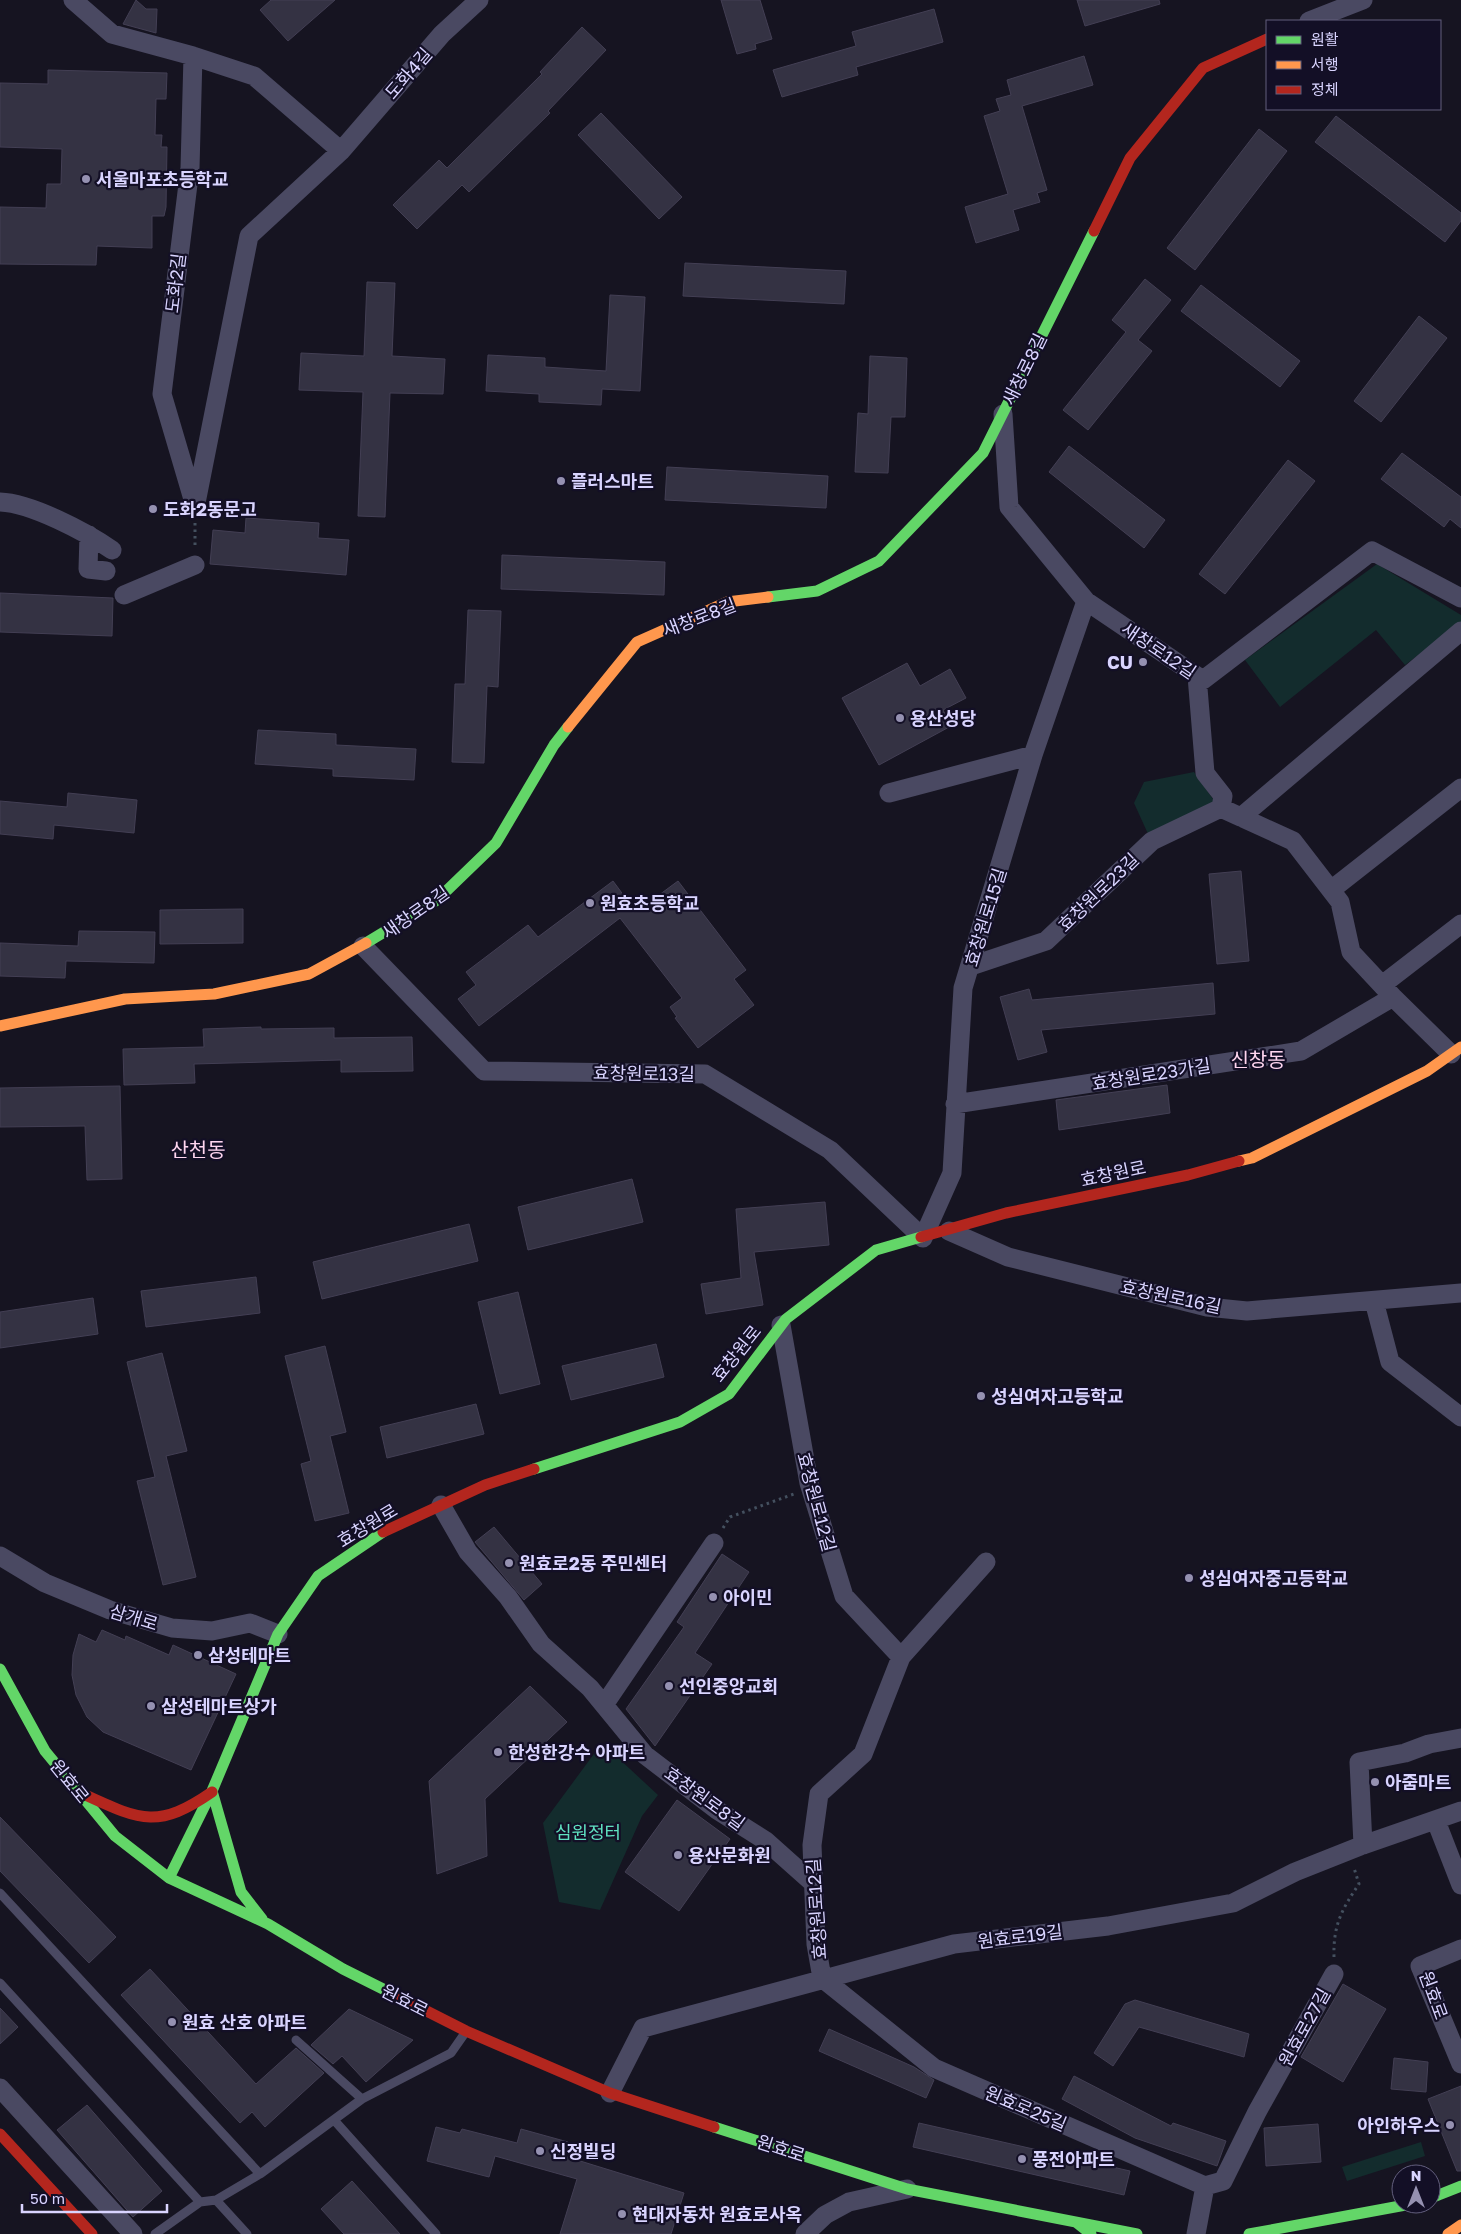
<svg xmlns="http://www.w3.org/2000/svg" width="1461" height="2234" font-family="'Golos Text','Noto Sans KR',sans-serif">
	<rect width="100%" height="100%" fill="#161421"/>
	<path fill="#132c2d" d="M1377 564 1461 615V623L1405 665 1376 630 1280 707 1245 660Z
		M1194 772 1213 799 1214 807 1149 836 1134 803 1144 782Z
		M602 1743 658 1795 642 1816 600 1910 559 1902 543 1823Z
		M1421 2142 1425 2156 1347 2181 1342 2167Z"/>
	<path fill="#343243" stroke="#433f54" d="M136 0 146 9H157L156 33 123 24Z
		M271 0H335L288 41 260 10Z
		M721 0H760L772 39 755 44 756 49 737 54Z
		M1077 0H1159L1160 4 1085 26Z
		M934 9 943 42 856 67 858 75 782 97 773 70 856 46 852 32Z
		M582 27 606 50 548 111 550 113 469 192 462 185 417 229 393 205 439 160 447 168 542 74 540 72Z
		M1084 56 1093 85 1022 106 1047 190 1037 193 1040 202 1013 210 1019 230 976 243 965 207 1008 194 984 116 1000 111 996 99 1011 95 1007 80Z
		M48 70 167 73 166 99H156L155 135H162L161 147H167L166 207 164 216H152V248L97 246 96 265 0 264V207L46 208 47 184H61L62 149 0 147V83L48 84Z
		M601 113 682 197 659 219 578 135Z
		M1336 116 1461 213V221L1445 242 1315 142Z
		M1259 129 1287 151 1195 270 1167 248Z
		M685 263 846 271 844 304 683 296Z
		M1145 279 1171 300 1138 340 1152 351 1088 430 1063 410 1126 332 1112 320Z
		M367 282 395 283 392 356 445 359 443 394 390 393 385 517 358 516 363 392 299 390 301 353 364 356Z
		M1201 285 1300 361 1280 387 1181 311Z
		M610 295 645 297 640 391 602 389 601 405 539 402V394L486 391 488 355 545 358V367L606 371Z
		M1419 316 1447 338 1381 422 1354 401Z
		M870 356 907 358 905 417H891L888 473 855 472 858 413 868 414Z
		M1069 446 1165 520 1144 548 1049 472Z
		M1402 453 1461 497V528L1450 519 1444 527 1381 479Z
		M1288 460 1315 481 1225 594 1199 574Z
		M667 467 828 476 826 508 665 500Z
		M246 518 319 523 318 538 349 540 346 575 210 564 213 530 245 533Z
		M502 555 665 562 664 595 501 589Z
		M0 593 113 598 112 636 0 632Z
		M468 610 501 611 498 687 487 686 484 763 452 762 455 684H465Z
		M907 663 920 686 950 669 966 698 943 710 951 726 879 765 842 698Z
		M258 730 336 734V745L416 749 414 780 333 776V769L255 764Z
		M68 793 137 800 134 833 54 825 53 839 0 834V801L67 807Z
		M1241 871 1249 961 1217 964 1209 874Z
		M613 881 636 912 678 881 746 970 734 979 754 1005 698 1048 675 1018 677 1017 670 1007 682 998 620 918 479 1026 458 999 476 985 466 972 528 925 538 937Z
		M243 909V943L160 944V910Z
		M79 931 155 932 154 963 66 961 65 978 0 976V943L78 946Z
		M1213 983 1215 1014 1041 1030 1047 1052 1018 1060 1000 997 1029 989 1032 1000Z
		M261 1027V1029L334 1028V1038L412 1037 413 1071 341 1072V1060L194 1064 195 1083 124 1085 123 1049 204 1047 203 1029Z
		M1167 1085 1170 1113 1059 1130 1056 1100Z
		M120 1086 122 1179 87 1180 85 1126 0 1127V1088Z
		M632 1179 643 1222 528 1250 518 1207Z
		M825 1202 829 1245 754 1252 763 1305 706 1314 701 1284 741 1278 736 1209Z
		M469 1224 478 1261 322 1299 313 1262Z
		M256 1277 260 1313 146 1327 141 1291Z
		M518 1292 540 1384 500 1394 478 1302Z
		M93 1298 98 1334 0 1348V1312Z
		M656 1344 664 1377 571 1400 562 1366Z
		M325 1346 346 1432 330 1436 349 1513 315 1521 301 1464 311 1461 285 1356Z
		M162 1353 187 1451 166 1456 196 1577 163 1585 137 1481 155 1477 127 1362Z
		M476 1404 484 1434 387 1458 380 1427Z
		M494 1527 542 1584 524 1600 475 1542Z
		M722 1554 749 1572 695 1653 712 1664 655 1746 626 1709 684 1627 677 1622Z
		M102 1630 125 1640 126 1636 169 1655 173 1645 236 1674 191 1770 103 1732 87 1717 76 1695 72 1675 73 1655 79 1634 96 1642Z
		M530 1686 567 1722 485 1799 487 1856 437 1874 429 1781Z
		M677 1800 730 1839 679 1911 625 1872Z
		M0 1817 116 1937 89 1963 0 1871Z
		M150 1969 256 2084 296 2048 324 2073 265 2127 252 2112 240 2123 121 1995Z
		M1343 1984 1386 2009 1343 2082 1301 2057Z
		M1135 2000 1249 2034 1244 2057 1139 2027 1113 2066 1094 2053 1125 2004Z
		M0 2008 18 2027 0 2044Z
		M349 2009 413 2040 366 2082 342 2056 333 2064 311 2045Z
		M829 2029 914 2067 934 2080 926 2098 819 2051Z
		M1394 2058 1428 2062 1426 2092 1391 2089Z
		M1074 2076 1171 2126 1173 2123 1226 2141 1217 2166 1135 2138 1062 2099Z
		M1461 2086V2171H1457L1428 2099Z
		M87 2105 162 2191 133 2217 57 2130Z
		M919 2123 1130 2171 1124 2195 913 2147Z
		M1318 2124 1321 2162 1266 2166 1264 2128Z
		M436 2127 460 2133 462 2129 517 2143 521 2129 568 2142 564 2156 684 2193 671 2234H560L577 2179 495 2156 489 2177 427 2161Z
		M352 2181 400 2234H344L321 2209Z"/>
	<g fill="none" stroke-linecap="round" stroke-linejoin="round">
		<path stroke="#44505f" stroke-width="3" stroke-dasharray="2.5 4" stroke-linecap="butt" d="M195 523V547
			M723 1528 730 1517 794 1494
			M1334 1957C1333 1925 1342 1909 1359 1884L1354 1868"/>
		<path stroke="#4a4962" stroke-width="9" d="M0 1893 260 2174
			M0 1983 200 2202
			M296 2040 362 2099
			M334 2120 436 2234
			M216 2200 247 2234
			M155 2234 200 2202 216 2200 260 2174 362 2099 451 2053 465 2033"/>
		<path stroke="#4a4962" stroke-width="19" d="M73 0 112 34 193 56
			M1309 21 1363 0
			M1003 414 1009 507 1086 601 1203 680 1372 551 1461 598
			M0 502C31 503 86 532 112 550
			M196 503 249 236 341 151 442 34 479 0
			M195 506 162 394 190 168 193 56 254 76 341 151
			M89 535 88 569 106 571
			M124 595 195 565
			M1197 676 1205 773 1223 796 1221 808
			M889 793 1033 755
			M1241 817 1461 631
			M1331 890 1461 788
			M363 946 484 1071 705 1074 830 1150 923 1238 952 1173 963 988 1033 755 1086 601
			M971 966 1046 941 1152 841 1221 808 1293 841 1340 902 1351 952 1393 997 1451 1054
			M1382 985 1461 924
			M955 1104 1301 1051 1393 997
			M949 1231 1008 1257 1207 1307 1247 1311 1461 1293
			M1374 1301 1390 1362 1461 1417
			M781 1325 809 1483 844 1596 901 1657 863 1754 819 1794 812 1845 816 1944 822 1978 934 2068 1205 2186
			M441 1505 468 1552 508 1597 541 1644 590 1688 645 1755 717 1810 766 1841 813 1883
			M0 1556 45 1583 110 1610 172 1628 212 1631 250 1623 278 1634
			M901 1657 986 1562
			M604 1705 714 1543
			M1436 1821 1461 1885
			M1363 1845 1359 1762 1405 1753 1429 1744 1461 1738
			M1461 1949 1420 1966 1461 2064
			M0 2088 133 2234
			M610 2093 643 2028 954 1944 1108 1926 1233 1903 1295 1872 1363 1845 1461 1811
			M1205 2186 1223 2181 1257 2112 1334 1974
			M805 2234 825 2215 849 2202 907 2189
			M1196 2234 1205 2186"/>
		<path stroke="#63d668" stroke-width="11" d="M768 597 817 591 879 561 983 453 1094 231
			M366 943 437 900 496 843 554 745 568 727
			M534 1469 680 1422 729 1394 786 1319 876 1250 921 1237
			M0 1669 45 1751 115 1836 169 1878 268 1924 343 1969 393 1994
			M212 1791 241 1892 262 1919
			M169 1878 212 1791 278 1634 318 1576 383 1532
			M714 2127 907 2189 1137 2234
			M1431 2198 1461 2186
			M1077 2223 1091 2234
			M1249 2234 1411 2204"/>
		<path stroke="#ff974d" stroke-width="11" d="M568 727 637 642 727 602 768 597
			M0 1026 125 999 214 994 309 974 366 943
			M1239 1161 1252 1158 1427 1071 1461 1047
			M1448 2234 1461 2225"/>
		<path stroke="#b3261e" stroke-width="11" d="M1094 231 1130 158 1203 68 1267 39
			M921 1237 1006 1213 1188 1175 1239 1161
			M383 1532 485 1485 534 1469
			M83 1794C140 1820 157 1830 212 1792
			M393 1994 466 2031 610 2093 714 2127
			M0 2134 92 2234"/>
	</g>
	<g fill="#9591b1" stroke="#130f26" stroke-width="2">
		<circle cx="86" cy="179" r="5"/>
		<circle cx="561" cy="481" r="5"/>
		<circle cx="153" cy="509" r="5"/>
		<circle cx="1143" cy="662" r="5"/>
		<circle cx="900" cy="718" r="5"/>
		<circle cx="590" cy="903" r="5"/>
		<circle cx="981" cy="1396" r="5"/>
		<circle cx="509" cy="1563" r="5"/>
		<circle cx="1189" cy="1578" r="5"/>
		<circle cx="713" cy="1597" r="5"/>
		<circle cx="198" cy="1655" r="5"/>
		<circle cx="669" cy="1686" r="5"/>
		<circle cx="151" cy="1706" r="5"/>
		<circle cx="498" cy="1752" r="5"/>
		<circle cx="1375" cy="1782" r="5"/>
		<circle cx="678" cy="1855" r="5"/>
		<circle cx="172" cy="2022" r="5"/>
		<circle cx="1450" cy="2125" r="5"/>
		<circle cx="540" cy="2151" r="5"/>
		<circle cx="1022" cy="2159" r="5"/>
		<circle cx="622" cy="2214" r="5"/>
	</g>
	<g text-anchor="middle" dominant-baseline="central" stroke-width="4.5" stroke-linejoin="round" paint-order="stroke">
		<g font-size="18" fill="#d9d4ff" stroke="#130f26">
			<text transform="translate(408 73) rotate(-49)">도화4길</text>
			<text transform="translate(175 283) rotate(-83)">도화2길</text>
			<text transform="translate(1024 369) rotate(-64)">새창로8길</text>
			<text transform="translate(699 617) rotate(-21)">새창로8길</text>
			<text transform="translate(1159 650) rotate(34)">새창로12길</text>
			<text transform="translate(1098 892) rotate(-44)">효창원로23길</text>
			<text transform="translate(415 912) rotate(-35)">새창로8길</text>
			<text transform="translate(985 917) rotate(-73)">효창원로15길</text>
			<text transform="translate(644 1073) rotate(1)">효창원로13길</text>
			<text transform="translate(1151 1074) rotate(-9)">효창원로23가길</text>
			<text transform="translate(1113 1173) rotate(-12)">효창원로</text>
			<text transform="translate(1171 1296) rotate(12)">효창원로16길</text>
			<text transform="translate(736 1353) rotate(-51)">효창원로</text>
			<text transform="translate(817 1502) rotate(75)">효창원로12길</text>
			<text transform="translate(367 1525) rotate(-31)">효창원로</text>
			<text transform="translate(134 1617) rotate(17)">삼개로</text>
			<text transform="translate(70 1781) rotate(51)">원효로</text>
			<text transform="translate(705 1798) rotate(36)">효창원로8길</text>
			<text transform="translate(816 1909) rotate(-94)">효창원로12길</text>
			<text transform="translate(1020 1936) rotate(-7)">원효로19길</text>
			<text transform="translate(1434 1995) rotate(70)">원효로</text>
			<text transform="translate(405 2000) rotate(27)">원효로</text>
			<text transform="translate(1304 2027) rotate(-61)">원효로27길</text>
			<text transform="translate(1026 2108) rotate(23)">원효로25길</text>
			<text transform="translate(781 2148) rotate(18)">원효로</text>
		</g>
		<g font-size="18" font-weight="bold" fill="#d9d4ff" stroke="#130f26" text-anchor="start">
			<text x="96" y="179">서울마포초등학교</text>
			<text x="571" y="481">플러스마트</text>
			<text x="163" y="509">도화2동문고</text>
			<text x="1133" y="662" text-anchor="end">CU</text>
			<text x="910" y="718">용산성당</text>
			<text x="600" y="903">원효초등학교</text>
			<text x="991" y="1396">성심여자고등학교</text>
			<text x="519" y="1563">원효로2동 주민센터</text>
			<text x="1199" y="1578">성심여자중고등학교</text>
			<text x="723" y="1597">아이민</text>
			<text x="208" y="1655">삼성테마트</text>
			<text x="679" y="1686">선인중앙교회</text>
			<text x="161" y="1706">삼성테마트상가</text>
			<text x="508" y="1752">한성한강수 아파트</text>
			<text x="1385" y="1782">아줌마트</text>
			<text x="688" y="1855">용산문화원</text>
			<text x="182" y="2022">원효 산호 아파트</text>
			<text x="1440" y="2125" text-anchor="end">아인하우스</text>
			<text x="550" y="2151">신정빌딩</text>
			<text x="1032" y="2159">풍전아파트</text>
			<text x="632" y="2214">현대자동차 원효로사옥</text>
		</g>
		<g font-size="18" fill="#5fe0c0" stroke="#130f26">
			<text x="588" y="1832">심원정터</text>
		</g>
		<g font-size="20" fill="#ffd6f0" stroke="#130f26">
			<text x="1258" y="1059">신창동</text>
			<text x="198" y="1149">산천동</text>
		</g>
	</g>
	<rect x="1266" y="20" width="175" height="90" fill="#130f26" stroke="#625e7d"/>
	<rect x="1276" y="36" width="25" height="8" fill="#63d668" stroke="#625e7d"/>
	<text x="1311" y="45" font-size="15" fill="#d9d4ff">원활</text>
	<rect x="1276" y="61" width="25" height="8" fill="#ff974d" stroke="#625e7d"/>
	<text x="1311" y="70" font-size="15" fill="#d9d4ff">서행</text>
	<rect x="1276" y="86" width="25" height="8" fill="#b3261e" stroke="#625e7d"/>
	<text x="1311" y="95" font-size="15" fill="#d9d4ff">정체</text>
	<g transform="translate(1416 2189)"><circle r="24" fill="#130f26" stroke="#625e7d"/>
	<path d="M0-4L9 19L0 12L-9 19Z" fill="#9591b1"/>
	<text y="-8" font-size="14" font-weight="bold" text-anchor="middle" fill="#d9d4ff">N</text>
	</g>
	<path d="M22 2204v8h145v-8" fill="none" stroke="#d9d4ff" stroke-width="2.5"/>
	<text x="30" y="2204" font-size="15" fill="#d9d4ff" stroke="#130f26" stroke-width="4" paint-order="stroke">50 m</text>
</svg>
